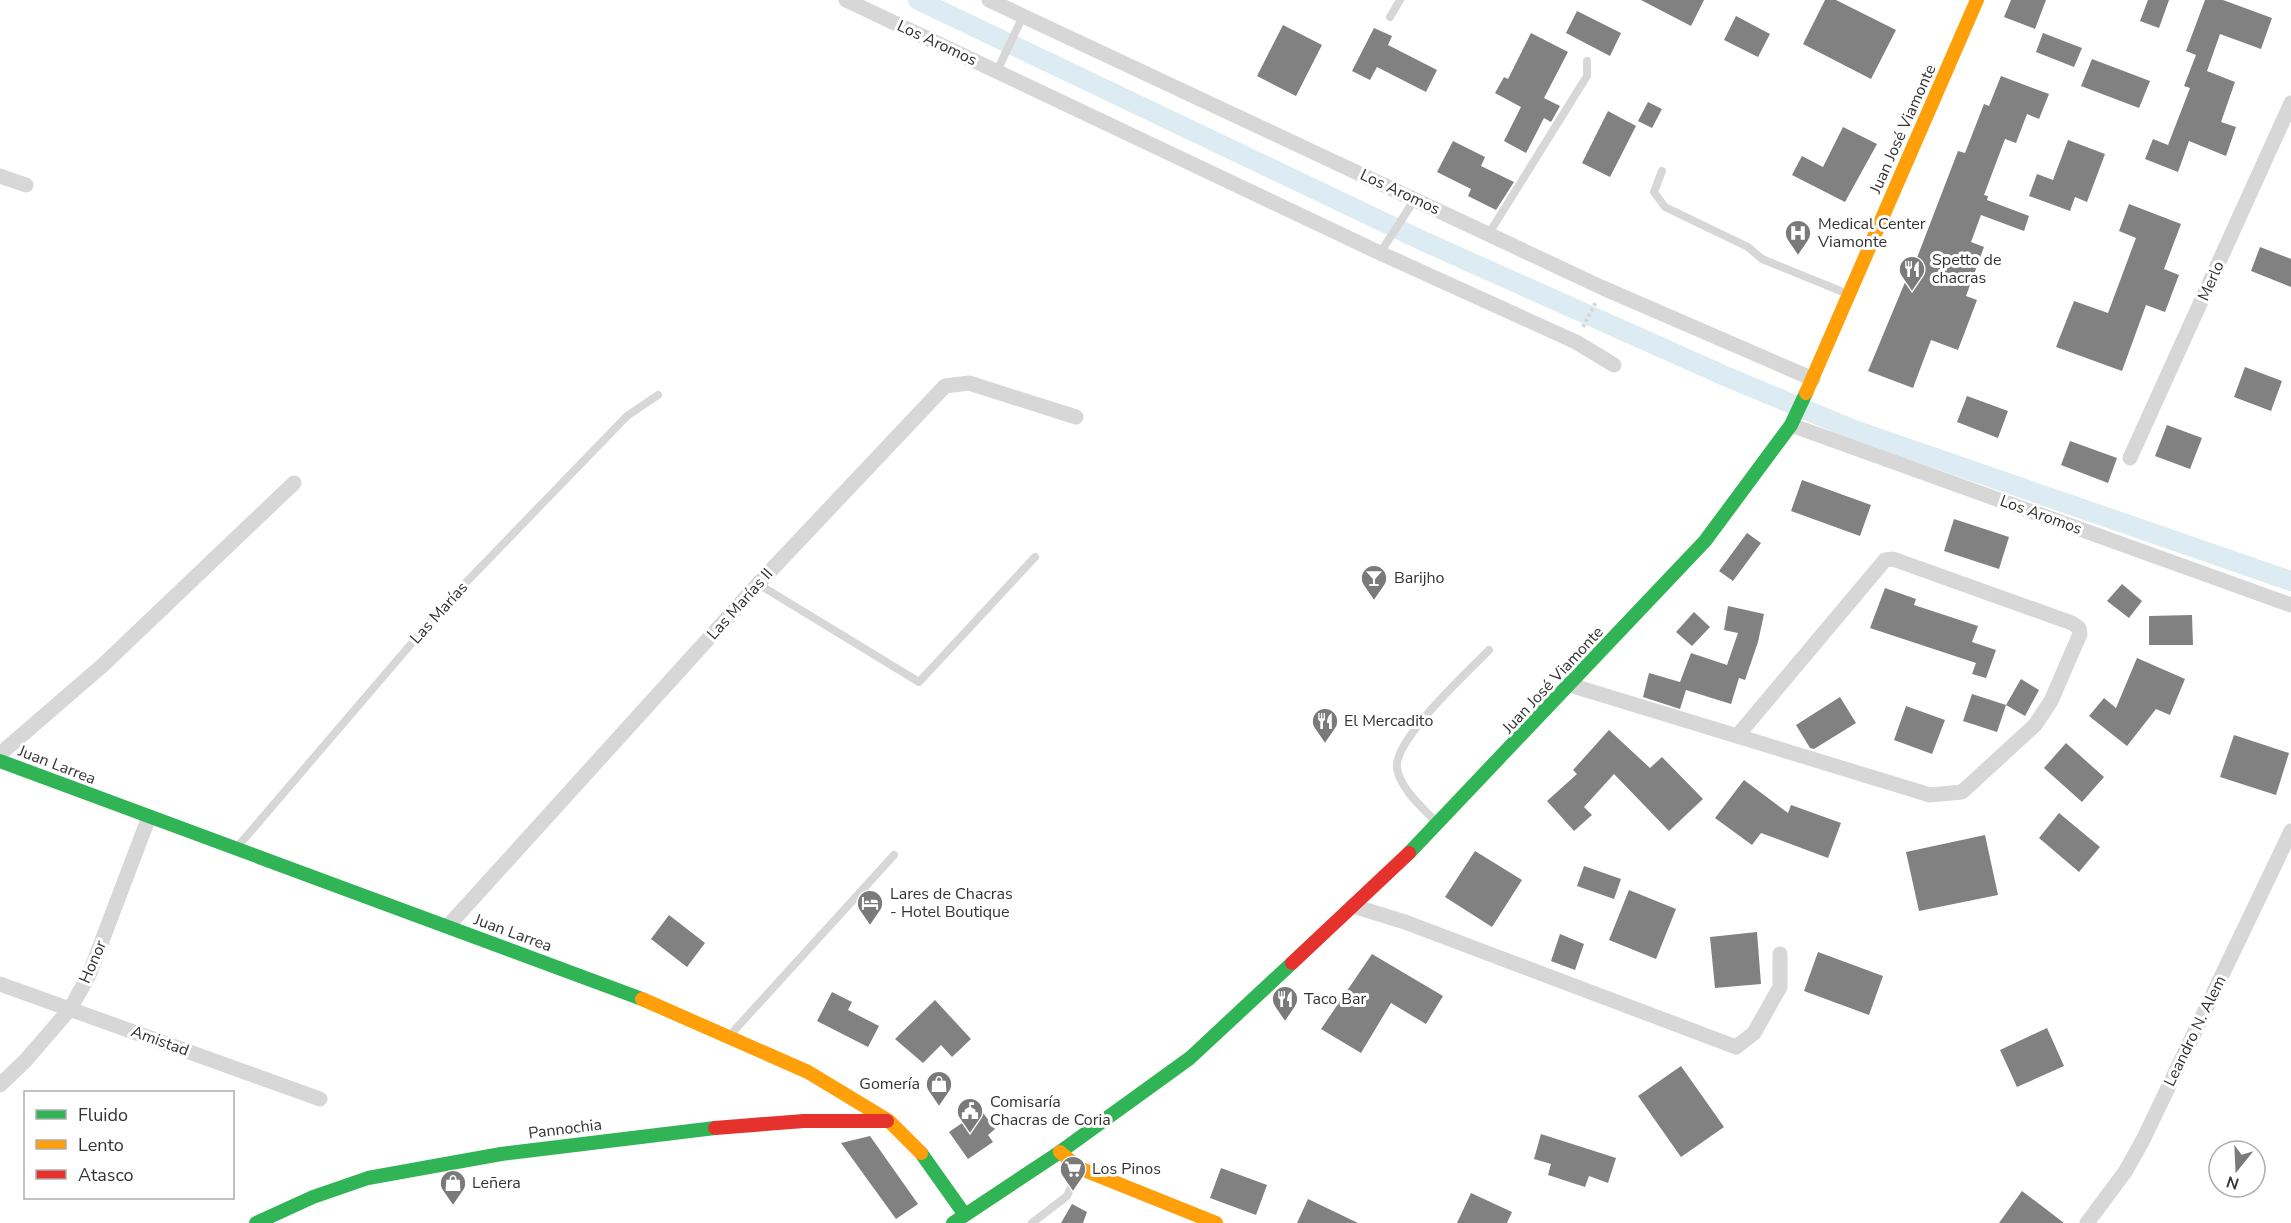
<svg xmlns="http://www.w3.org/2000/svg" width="2291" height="1223" font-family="'Nunito Sans',sans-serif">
	<rect width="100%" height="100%" fill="#fff"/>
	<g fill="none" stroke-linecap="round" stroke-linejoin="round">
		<path stroke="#ddebf3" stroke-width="20" d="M918 0 1425 242 1725 376 1854 430 2291 581"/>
	</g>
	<path fill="#818181" d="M1641 0H1704L1691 26Z
		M1825 0H1836L1896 30 1871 79 1803 44Z
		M2011 0H2046L2035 29 2004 17Z
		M2148 0H2169L2159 28 2140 21Z
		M2205 0H2223L2272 18 2261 49 2220 34 2207 71 2235 82 2221 122 2236 127 2226 156 2189 141 2178 172 2145 159 2153 139 2168 145 2190 88 2184 86 2196 55 2186 51Z
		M1577 11 1621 33 1610 56 1566 33Z
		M1736 16 1770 34 1758 57 1724 40Z
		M1283 25 1322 45 1296 96 1257 76Z
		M1374 28 1392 36 1388 45 1437 70 1426 92 1377 67 1370 80 1352 71Z
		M1531 33 1568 52 1544 98 1560 106 1551 122 1544 118 1526 153 1504 141 1521 107 1495 93 1504 77 1508 79Z
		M2043 33 2082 48 2074 67 2036 52Z
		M2092 59 2150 81 2139 108 2081 86Z
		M2001 76 2049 94 2039 119 2027 114 2016 143 2005 139 1984 195 1988 196 1987 200 2029 216 2024 231 1981 215 1971 242 1984 247 1966 296 1977 300 1958 350 1931 340 1913 388 1868 371 1908 275 1910 276 1958 151 1965 153 1984 104 1989 106Z
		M1648 102 1662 109 1652 128 1638 121Z
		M1608 111 1636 126 1610 177 1582 163Z
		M1843 127 1877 144 1845 202 1792 175 1802 156 1823 167Z
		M2068 140 2105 154 2087 202 2075 197 2070 211 2029 196 2037 174 2053 180Z
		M1453 141 1485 157 1481 166 1514 182 1496 210 1468 196 1471 189 1437 172Z
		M2129 204 2181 224 2164 269 2179 275 2165 312 2146 305 2122 371 2056 347 2074 301 2108 313 2136 238 2119 231Z
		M2260 247 2291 259V287L2251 271Z
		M2245 367 2282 381 2271 411 2234 397Z
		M1967 396 2008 411 1998 438 1957 422Z
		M2167 425 2202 438 2190 469 2155 456Z
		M2070 441 2117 458 2108 483 2061 465Z
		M1802 480 1871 505 1860 536 1791 511Z
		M1954 519 2009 537 1999 569 1944 551Z
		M1747 533 1761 543 1733 581 1719 571Z
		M2122 584 2142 601 2129 618 2107 601Z
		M1885 588 1916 599 1914 605 1978 626 1972 642 1996 650 1986 678 1972 674 1976 663 1870 628Z
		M1728 606 1764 614 1758 642 1745 680 1739 678 1731 704 1686 690 1680 709 1643 697 1649 673 1680 682 1691 653 1727 665 1738 633 1724 630Z
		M1694 612 1710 627 1692 646 1676 632Z
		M2192 615 2193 645H2149V616Z
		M2137 658 2185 679 2170 715 2156 709 2127 746 2089 716 2104 698 2116 708Z
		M2021 679 2039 690 2025 716 2006 705Z
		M1972 694 2006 705 1997 732 1963 721Z
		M1840 697 1856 723 1814 749 1810 748 1796 725Z
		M1906 706 1945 720 1932 754 1894 740Z
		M1609 730 1650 768 1662 757 1703 799 1669 831 1614 774 1584 807 1592 815 1574 831 1547 801 1577 774 1573 770Z
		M2234 735 2289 753 2276 795 2220 777Z
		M2066 743 2104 777 2082 802 2044 768Z
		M1744 780 1788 813 1791 805 1841 823 1828 858 1761 833 1752 845 1715 818Z
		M2059 813 2100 847 2079 872 2039 838Z
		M1985 835 1998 895 1919 911 1906 852Z
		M1475 851 1522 880 1492 927 1445 897Z
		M1584 866 1621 879 1614 899 1577 886Z
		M1629 890 1676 909 1656 959 1609 940Z
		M669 915 705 943 687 967 651 939Z
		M1757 932 1761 984 1715 988 1710 937Z
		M1560 934 1584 944 1575 970 1551 961Z
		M1818 952 1883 976 1869 1015 1804 991Z
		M1372 954 1443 996 1426 1024 1391 1003 1361 1053 1321 1029Z
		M832 992 852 1002 848 1010 879 1026 868 1047 817 1021Z
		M935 1000 971 1039 952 1057 941 1045 923 1063 895 1039Z
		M2047 1028 2064 1066 2017 1087 2000 1050Z
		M1681 1066 1724 1127 1681 1157 1638 1096Z
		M981 1110 995 1129 988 1135 993 1142 968 1159 949 1132Z
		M1541 1134 1616 1158 1608 1183 1589 1176 1585 1187 1548 1175 1551 1164 1534 1159Z
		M870 1136 918 1204 896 1219 841 1143Z
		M1221 1168 1267 1185 1256 1215 1210 1198Z
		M2022 1191 2064 1223H1999Z
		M1471 1193 1512 1212 1507 1223H1457Z
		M1308 1199 1358 1223H1297Z
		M1072 1204 1087 1212 1083 1223H1061Z"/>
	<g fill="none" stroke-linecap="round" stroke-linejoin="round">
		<path stroke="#d6d6d6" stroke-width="4" stroke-dasharray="3 3" stroke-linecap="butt" d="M1583 327 1596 302"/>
		<path stroke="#d7d7d7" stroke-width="8" d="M1390 17 1400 0
			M997 71 1023 16
			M1662 171 1654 192 1665 207 1748 247 1762 259 1848 294
			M1488 235 1587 76V61
			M1380 253 1415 199
			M758 584 919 682 1035 557
			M1437 823C1423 808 1400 789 1397 768 1393 740 1469 671 1489 650
			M239 845 447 602 627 416 658 395
			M731 1034 894 855
			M1032 1223 1067 1196 1079 1169"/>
		<path stroke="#d7d7d7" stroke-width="15" d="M846 0 1380 253 1576 342 1614 365
			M989 0 1603 288 1813 379
			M0 176 26 185
			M1791 425 2291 605
			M2130 458 2291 103
			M1570 685 1930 795 1962 792 2035 725 2051 701 2080 634 2079 628 2072 623 1893 559 1885 560 1738 735
			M0 754 103 665 294 483
			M1353 906 1405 922 1736 1047 1754 1033 1780 987V954
			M448 926 758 584 945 386 969 383 1076 417
			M0 984 320 1099
			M0 1085 25 1061 70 1009 89 975 149 817
			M2087 1223 2125 1172 2143 1140 2291 831"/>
		<path stroke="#30b455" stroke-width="14" d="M0 761 642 999
			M1409 853 1705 541 1791 425 1806 393
			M921 1153 965 1215
			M256 1223 313 1197 368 1178 501 1154 715 1128
			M953 1223 1060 1152 1190 1058 1292 963"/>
		<path stroke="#ff9f0a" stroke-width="14" d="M1806 393 1977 0
			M642 999 808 1072 889 1121 921 1153
			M1060 1152 1079 1168 1216 1223"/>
		<path stroke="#e5322d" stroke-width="14" d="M1292 963 1409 853
			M715 1128 804 1121H887"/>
	</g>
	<defs>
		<g id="hospital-pin" transform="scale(1.35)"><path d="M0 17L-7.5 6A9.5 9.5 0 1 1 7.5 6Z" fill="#7a7a7a" stroke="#fff"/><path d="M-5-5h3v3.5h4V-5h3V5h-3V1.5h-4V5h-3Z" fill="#fff"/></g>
		<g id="restaurant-pin" transform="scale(1.35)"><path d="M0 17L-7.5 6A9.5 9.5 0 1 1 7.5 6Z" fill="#7a7a7a" stroke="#fff"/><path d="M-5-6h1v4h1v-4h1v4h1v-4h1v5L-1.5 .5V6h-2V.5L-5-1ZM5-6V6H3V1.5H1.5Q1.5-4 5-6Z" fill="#fff"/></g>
		<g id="bar-pin" transform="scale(1.35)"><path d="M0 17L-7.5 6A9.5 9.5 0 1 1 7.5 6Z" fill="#7a7a7a" stroke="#fff"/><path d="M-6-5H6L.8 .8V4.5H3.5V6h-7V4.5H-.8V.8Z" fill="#fff"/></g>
		<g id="hotel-pin" transform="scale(1.35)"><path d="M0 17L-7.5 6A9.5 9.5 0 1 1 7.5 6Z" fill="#7a7a7a" stroke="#fff"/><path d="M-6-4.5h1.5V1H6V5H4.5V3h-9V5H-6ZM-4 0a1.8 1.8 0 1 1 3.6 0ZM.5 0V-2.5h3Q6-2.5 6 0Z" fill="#fff"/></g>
		<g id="shop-pin" transform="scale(1.35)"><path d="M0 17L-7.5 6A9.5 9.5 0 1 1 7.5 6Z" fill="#7a7a7a" stroke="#fff"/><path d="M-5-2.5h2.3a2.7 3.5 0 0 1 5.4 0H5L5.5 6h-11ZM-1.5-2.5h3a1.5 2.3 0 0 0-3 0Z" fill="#fff"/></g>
		<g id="civic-pin" transform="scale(1.35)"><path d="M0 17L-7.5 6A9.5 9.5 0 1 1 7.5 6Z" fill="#7a7a7a" stroke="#fff"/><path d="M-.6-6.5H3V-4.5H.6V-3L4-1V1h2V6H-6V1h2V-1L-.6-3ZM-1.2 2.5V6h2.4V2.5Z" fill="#fff"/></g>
		<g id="supermarket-pin" transform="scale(1.35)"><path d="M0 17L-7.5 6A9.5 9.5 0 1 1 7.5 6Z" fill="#7a7a7a" stroke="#fff"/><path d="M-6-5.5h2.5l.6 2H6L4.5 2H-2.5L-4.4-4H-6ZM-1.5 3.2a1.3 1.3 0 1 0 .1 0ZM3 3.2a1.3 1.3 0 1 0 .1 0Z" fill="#fff"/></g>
	</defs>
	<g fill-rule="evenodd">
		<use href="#hospital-pin" x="1798" y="233"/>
		<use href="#restaurant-pin" x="1912" y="269"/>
		<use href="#bar-pin" x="1374" y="578"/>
		<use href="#restaurant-pin" x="1325" y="721"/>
		<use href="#hotel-pin" x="870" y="903"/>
		<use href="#restaurant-pin" x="1285" y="999"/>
		<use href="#shop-pin" x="939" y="1084"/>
		<use href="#civic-pin" x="970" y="1111"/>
		<use href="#supermarket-pin" x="1073" y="1169"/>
		<use href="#shop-pin" x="453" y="1183"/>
	</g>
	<g text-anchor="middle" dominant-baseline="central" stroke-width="6" stroke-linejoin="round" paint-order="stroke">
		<g font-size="16" fill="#333" stroke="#fff">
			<text transform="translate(937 43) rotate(25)">Los Aromos</text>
			<text transform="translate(1903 129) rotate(-66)">Juan José Viamonte</text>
			<text transform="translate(1400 192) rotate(25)">Los Aromos</text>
			<text transform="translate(2211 281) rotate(-66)">Merlo</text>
			<text transform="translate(2041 515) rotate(20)">Los Aromos</text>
			<text transform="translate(740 604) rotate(-48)">Las Marías II</text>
			<text transform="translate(439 613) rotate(-48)">Las Marías</text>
			<text transform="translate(1553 680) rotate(-47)">Juan José Viamonte</text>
			<text transform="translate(57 765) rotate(21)">Juan Larrea</text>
			<text transform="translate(513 933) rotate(20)">Juan Larrea</text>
			<text transform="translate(93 962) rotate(-67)">Honor</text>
			<text transform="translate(2195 1031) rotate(-64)">Leandro N. Alem</text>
			<text transform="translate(160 1041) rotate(20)">Amistad</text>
			<text transform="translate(565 1129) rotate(-7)">Pannochia</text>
		</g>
		<g font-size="16" fill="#333" stroke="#fff" text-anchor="start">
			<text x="1818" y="224">Medical Center<tspan x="1818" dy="18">Viamonte</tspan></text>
			<text x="1932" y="260">Spetto de<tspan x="1932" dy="18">chacras</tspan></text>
			<text x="1394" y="578">Barijho</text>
			<text x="1344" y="721">El Mercadito</text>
			<text x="890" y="894">Lares de Chacras<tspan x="890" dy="18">- Hotel Boutique</tspan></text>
			<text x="1304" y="999">Taco Bar</text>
			<text x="920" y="1084" text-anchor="end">Gomería</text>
			<text x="990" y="1102">Comisaría<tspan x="990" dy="18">Chacras de Coria</tspan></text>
			<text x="1092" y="1169">Los Pinos</text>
			<text x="472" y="1183">Leñera</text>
		</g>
	</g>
	<rect x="24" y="1091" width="210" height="108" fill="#ffffff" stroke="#adadad" stroke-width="1.5"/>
	<rect x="36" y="1110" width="30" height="9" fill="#30b455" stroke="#adadad" stroke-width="1.5"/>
	<text x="78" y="1121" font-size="18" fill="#333333">Fluido</text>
	<rect x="36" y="1140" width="30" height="9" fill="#ff9f0a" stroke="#adadad" stroke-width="1.5"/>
	<text x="78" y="1151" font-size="18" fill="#333333">Lento</text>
	<rect x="36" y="1170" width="30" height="9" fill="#e5322d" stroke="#adadad" stroke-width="1.5"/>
	<text x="78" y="1181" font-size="18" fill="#333333">Atasco</text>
	<g transform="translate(2237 1169) rotate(198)"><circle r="28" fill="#ffffff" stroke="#adadad" stroke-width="1.5"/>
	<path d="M0-4.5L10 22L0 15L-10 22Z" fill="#7a7a7a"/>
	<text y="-9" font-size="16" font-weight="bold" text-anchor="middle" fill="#333333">N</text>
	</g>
</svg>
